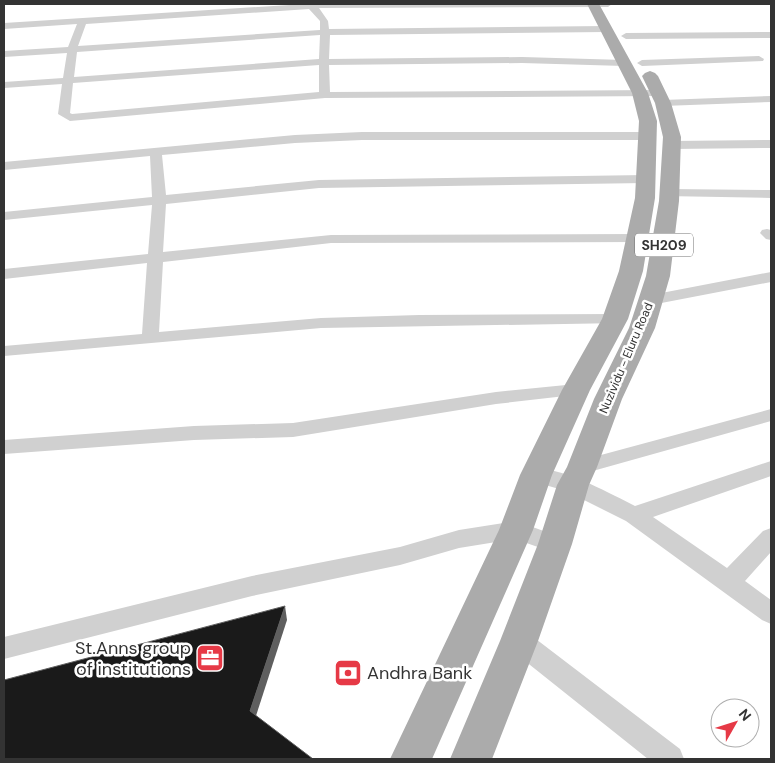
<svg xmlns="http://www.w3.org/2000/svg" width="775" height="763" font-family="'DM Sans',sans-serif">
	<rect width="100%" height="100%" fill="#fff"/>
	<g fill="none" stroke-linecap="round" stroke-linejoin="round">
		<path fill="#d0d0d0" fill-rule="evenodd" d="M305 4H612L608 7 319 8 328 21 329 29 606 26 611 29 606 32 330 35 329 59 522 57 624 60 629 63 624 66 522 63 329 65 330 92 658 90 663 93 658 96 325 98 70 121 58 114 62 84 4 88V82L63 78 67 53 4 57V51L68 47 77 24 4 29V23ZM309 9 320 21V30L78 46 86 24ZM320 35 319 59 74 77 77 52ZM319 65V92L72 114 70 113 73 83Z
			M771 32V38L626 39 621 36 626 33Z
			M759 56 764 59 763 61 642 66 637 63 642 60Z
			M771 96V102L663 106 657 103 663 100Z
			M362 132H647L653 136 647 140H362L295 143 162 155 166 195 319 180 646 175 653 179 646 183 319 188 166 204 163 252 331 235 638 234 643 235 645 238 643 241 638 242 331 243 163 262 159 332 321 318 419 315 615 314 621 315 624 319 621 323 321 328 4 356V346L142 334 147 263 4 279V269L148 254 152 205 4 220V212L152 197 150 156 4 170V162L295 135Z
			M771 140V148L672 149 666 145 672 141Z
			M669 189 771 190V198L664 196 662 193 664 190Z
			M767 229 771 230V240L766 239 760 233 762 230Z
			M771 272V282L651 305 645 304 643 300 645 296 651 295Z
			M576 384 583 386 585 390 583 394 496 404 293 437 194 440 4 454V440L194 426 293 423 496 392Z
			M771 409V421L582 474 575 472 571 467 575 462Z
			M771 461V476L653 517 727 568 763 531 771 528V552L745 581 771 600V624L762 620 626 521 566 491 528 480 525 475 528 470C554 462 611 494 635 506Z
			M516 521 563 538 567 544 563 550 555 553 515 539 459 548 400 565 252 596 4 659V637L252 576 400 547 459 530Z
			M519 630 528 633 680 749 684 759H648L510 649 506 641 510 633Z"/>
		<path fill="#ababab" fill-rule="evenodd" d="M587 4H599L648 93 657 121 655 198 643 271 628 319 590 390 552 475 533 530 432 759H390L499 530 520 475 562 390 602 319 619 271 635 198 639 121 632 93Z
			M650 71 655 73 658 76 671 103 681 137 679 201 670 276 655 328 622 399 597 467 589 485 572 544 538 641 492 759H450L500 641 538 544 557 485 567 467 594 399 629 328 646 276 659 201 663 137 655 103 642 76 645 73Z"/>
	</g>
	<path fill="#5f5f5f" d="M285 606 287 620 253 725 250 711Z"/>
	<path fill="#1a1a1a" stroke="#5f5f5f" d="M285 606 250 711 313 759H4V680Z"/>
	<defs>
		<g id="office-square" transform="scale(1.4375)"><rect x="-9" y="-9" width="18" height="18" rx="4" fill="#e63946" stroke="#fff"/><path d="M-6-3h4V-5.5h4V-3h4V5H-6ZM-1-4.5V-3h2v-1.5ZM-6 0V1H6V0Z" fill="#fff"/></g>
		<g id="bank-square" transform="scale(1.4375)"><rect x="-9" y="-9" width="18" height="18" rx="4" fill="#e63946" stroke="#fff"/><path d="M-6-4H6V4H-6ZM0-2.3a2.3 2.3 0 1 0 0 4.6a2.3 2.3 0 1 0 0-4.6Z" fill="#fff"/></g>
	</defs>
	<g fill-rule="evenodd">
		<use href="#office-square" x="210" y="658"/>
		<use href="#bank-square" x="348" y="673"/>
	</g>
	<g text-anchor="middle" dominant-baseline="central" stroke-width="5" stroke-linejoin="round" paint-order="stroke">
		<g font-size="12" fill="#333" stroke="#fff">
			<text transform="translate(626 358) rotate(-67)">Nuzividu - Eluru Road</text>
		</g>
		<rect fill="#fff" stroke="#707070" stroke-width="1" x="635" y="233.5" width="58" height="23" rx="4"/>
		<g font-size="14" font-weight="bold" fill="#333">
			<text x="664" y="245">SH209</text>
		</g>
		<g font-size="18" fill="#333" stroke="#fff" text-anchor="end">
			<text x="191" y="648">St.Anns group<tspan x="191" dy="21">of institutions</tspan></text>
			<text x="367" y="673" text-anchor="start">Andhra Bank</text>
		</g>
	</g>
	<rect width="775" height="763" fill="none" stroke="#333333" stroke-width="10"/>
	<g transform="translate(735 723) rotate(51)"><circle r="24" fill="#ffffff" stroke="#adadad"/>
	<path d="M0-4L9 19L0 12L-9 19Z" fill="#e63946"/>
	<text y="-8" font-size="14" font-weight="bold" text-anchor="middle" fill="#333333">N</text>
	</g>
</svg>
